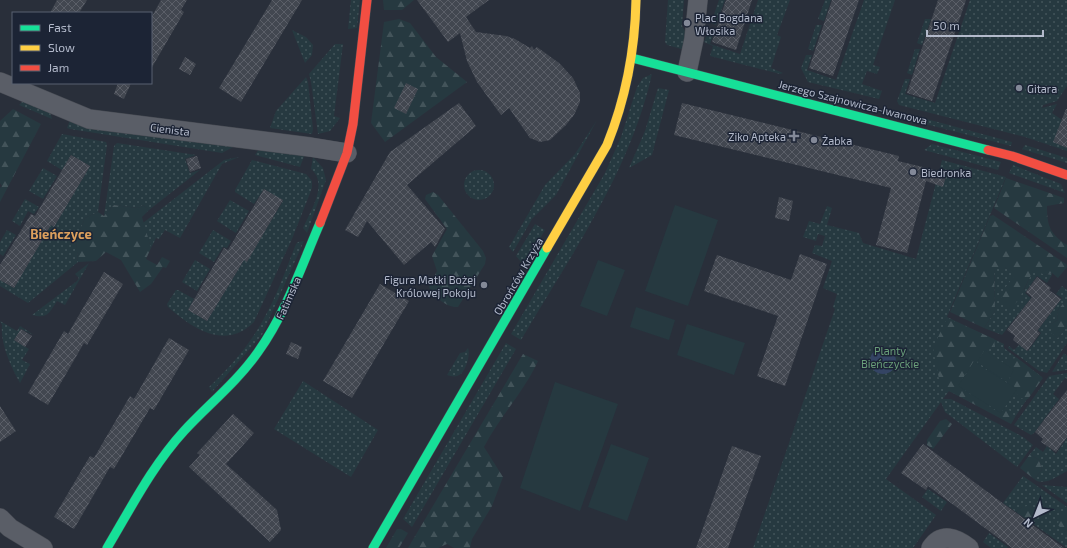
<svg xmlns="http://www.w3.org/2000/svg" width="1067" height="548" font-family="'Exo 2',sans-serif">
	<defs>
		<pattern id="green-dots" width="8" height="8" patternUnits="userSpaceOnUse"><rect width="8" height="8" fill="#263940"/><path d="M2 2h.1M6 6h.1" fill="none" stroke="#43545a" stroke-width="1.8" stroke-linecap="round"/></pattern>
		<pattern id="forest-firs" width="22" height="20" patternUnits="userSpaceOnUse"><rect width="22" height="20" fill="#263940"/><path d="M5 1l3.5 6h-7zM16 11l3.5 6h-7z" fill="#43545a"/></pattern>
		<pattern id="building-cross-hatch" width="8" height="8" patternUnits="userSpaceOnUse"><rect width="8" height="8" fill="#424750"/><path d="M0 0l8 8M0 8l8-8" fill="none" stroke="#5b5f68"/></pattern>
	</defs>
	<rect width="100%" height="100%" fill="#292f3a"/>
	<path fill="url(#green-dots)" d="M351 0H360L357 28 348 29Z
		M668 0H684L682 26 686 33 685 50 667 45 665 42Z
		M719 0H725L716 25 711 23Z
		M758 0H790L777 35 781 37 771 68 783 73 780 74 710 56 713 46 704 42 709 29H715L710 44 740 54Z
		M825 0H831L824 21 818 19Z
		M864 0H895L873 65 880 67 877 74 867 71 862 84 882 91 879 99 808 82 801 68 806 55H812L807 70 836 80Z
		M970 0H1067V86L1057 101 1043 105 1042 108 1057 104 1052 113 1062 120 1067 118V151L1025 137 899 105 897 101 905 79H910L905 94 935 103Z
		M925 19H931L922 45 917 43Z
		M816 25H822L813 51 808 49Z
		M292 30 306 37 313 45 312 55 305 63Z
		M335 44H343L334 116 340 118 330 131 318 134 311 82 309 74Z
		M915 49H920L912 75 907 73Z
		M652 74C630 172 571 255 521 340L511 334 605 173 621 137 637 87 643 78Z
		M306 77 308 82 313 129 312 134 270 128 276 111Z
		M658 88 669 90 652 155 629 168 645 131Z
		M24 100 50 112 52 119 19 105Z
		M908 114 1012 142 1011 146 906 119Z
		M70 120 235 146 222 153 70 129 67 128Z
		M597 120 556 195 532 219 513 252 509 247 545 185 575 154Z
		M62 134 106 142 107 145 98 212 85 218 76 240 78 262 28 303 0 286V280L14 288 51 225 54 227 90 166 71 155 62 170 47 161Z
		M117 143 196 155 185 159 190 173 200 170 149 210 143 205 138 208 114 205 104 216 114 146Z
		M932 144 1001 162 998 170 924 150Z
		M1025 145 1067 158V163L1022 149Z
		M259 149 305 154 300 167 255 155Z
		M239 157 222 164 180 238 165 230 159 239 156 238 151 248 143 223 224 160Z
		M313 157 323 168 326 180 307 233 303 228C310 211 329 184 311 169Z
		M252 160 306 174 312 181V188L292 239 254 322C225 351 192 328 168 307L167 304 176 290H178L194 299 188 310 207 321 244 260 247 261 283 201 264 189 254 204 235 192V190Z
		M942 160 1006 177 947 317 1004 344V348L1042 377 1011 423 949 391 943 399H951L1023 437 1033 445 1017 467 945 412 941 402 886 479 936 515 913 548H753L835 309 833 307 837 294 823 288 832 261 812 253 815 245 822 246 825 236 818 234 816 241 803 237 809 221 820 224 827 206 832 208 827 225 859 233 863 243 916 259Z
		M1013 165 1061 184 1065 193 1009 173Z
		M43 168 57 176 43 199 29 191Z
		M464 185a15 15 0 1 1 30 0a15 15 0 1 1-30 0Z
		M25 199 39 207 34 214 28 211 20 226 12 221Z
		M230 200 249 211 236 233 217 221Z
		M535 224 545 230 525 264 522 263 516 256Z
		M7 230 16 235 3 256 0 254V242Z
		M213 230 231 241 227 248 223 247 214 262 199 253Z
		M304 241 262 335 212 392 209 387C230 367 249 346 263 320 277 296 286 269 296 244L298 242Z
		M195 260 210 269 197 291 182 282Z
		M89 263 65 305 57 301C49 313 48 319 32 315L77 281 79 278 75 274Z
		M994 267H1005L1015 276 1006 287 1024 290 1033 270 1047 275 1052 273V275L1047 283 1037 276 1025 293 1031 298 1002 335 984 328 995 311Z
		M1062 286 1067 290V299L1057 311 1058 320 1051 324V332L1058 338 1067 326V343L1047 373 1039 371 1008 348 1009 346 1014 350 1019 345 1028 351 1041 333 1038 330 1062 298 1056 294Z
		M0 321 17 331 20 326 34 335 21 329 14 340 29 349 22 360 30 364 20 383C11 367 0 343 2 325Z
		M506 343 516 349 412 527 403 519Z
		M468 348C471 355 465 375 457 376 454 377 450 376 447 375L460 353 465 352Z
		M1064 353 1067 356V370L1052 372Z
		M1067 373V379L1065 378 1053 394 1059 399 1034 433 1031 435 1014 425 1049 376Z
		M303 381 378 430 351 477 274 429Z
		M1067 438V471C1058 476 1043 487 1034 479L1042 470 1039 460 1030 454 1036 447 1043 452 1047 446 1056 454Z
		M1023 476 1067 507V510H1064V531L1067 532V548L1032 523 1036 515 1022 507 1016 512 1003 503Z
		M1042 485 1067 487V503Z
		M928 489 947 502 941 511 922 497Z
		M989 533 1008 547 1007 548H991L983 542Z"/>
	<path fill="url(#forest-firs)" d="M383 0H414L402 10H384Z
		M399 19 410 23 436 57 467 82 385 142 371 123 384 22Z
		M13 109 41 124 0 202V188L2 186 0 183V121Z
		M1006 178 1064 198V203L1047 206C1047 226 1050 234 1067 245V258L994 208Z
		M433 192 438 195 483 251 486 258 485 264 458 307C447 308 433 296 429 287L437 271 432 256 447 229 425 199 426 195Z
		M114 205 138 208 143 205 149 210 142 217 151 248 146 259 157 265 162 257 170 261 166 268 163 267 151 284 140 292 121 260 106 252 96 261 78 262 76 240 85 218 98 212 104 216Z
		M993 215 1066 264 1067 267 1058 278 1052 273 1047 275 1033 271 1018 301 1010 308 1000 300 1006 287 1014 276 1005 267H994L995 311 984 328 950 312 990 216Z
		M1067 299V326L1058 338 1051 333V324L1058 320 1057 311Z
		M947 318 994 339 995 348 985 350 976 363 974 361 958 386 1001 414 1004 410H1009L1015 417 1011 424 949 391 940 384 933 348Z
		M523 354 538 361C524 392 500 416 484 447L503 477 492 506 472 539 470 548H454L447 544 438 548H408Z
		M1017 358 1043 378 1028 399C1021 399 1018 398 1016 392L1018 389 1007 382 1015 370 1007 365 1010 359Z
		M946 419 952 424 933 449 927 445V440L940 421Z
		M1030 454 1039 460 1042 470 1034 479 1020 468Z
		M1032 505 1036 516 1032 523 1016 512 1022 507Z
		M1064 510H1067V532L1064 531 1058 525 1059 518Z
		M397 529H401L408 533 399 548H386Z"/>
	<path fill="#263940" d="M675 205 718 220 688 306 645 291Z
		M598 260 625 270 607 316 580 306Z
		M636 307 675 320 669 340 630 327Z
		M687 324 745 343 734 375 677 355Z
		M985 350 1014 370 1007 382 977 362Z
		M974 362 1017 389 1001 413 958 386Z
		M555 382 618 404 580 511 520 488Z
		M611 444 649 458 627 521 588 507Z"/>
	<path fill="#344464" d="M870 361a13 13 0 1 1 26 0a13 13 0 1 1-26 0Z"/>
	<path fill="url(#building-cross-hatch)" d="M57 0H87L79 13H50Z
		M161 0H187L181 10 184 12 151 69V18Z
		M272 0H302L241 102 219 88Z
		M417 0H489L466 17 476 32 506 36 515 39 530 48 532 46 534 50 537 47 559 63 573 78 580 93V102L574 115 566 125 550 140 540 142 530 138 509 108 501 115 477 82 467 61 460 33 448 42Z
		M726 0H752L736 50 712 42Z
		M832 0H859L833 76 809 68Z
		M938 0H966L932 101 907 93Z
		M185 57 196 64 190 75 179 69Z
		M118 83H131L124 99 114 94Z
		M406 83 418 89 406 114 394 108Z
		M459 103 476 126 407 185 445 229 435 247 431 242 404 265 367 221 358 237 345 230 390 152Z
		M682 103 899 156 898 161 947 173 943 187 926 181 907 253 876 245 891 188 674 135Z
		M1066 109H1067V148L1053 142Z
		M71 155 90 166 54 227 51 225 14 288 0 280V265L31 214 35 216Z
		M197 156 201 168 190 172 186 159Z
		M264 189 283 200 247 262 244 260 207 321 188 310 224 248 228 250Z
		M779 197 793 201 789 221 775 218Z
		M800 254 827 264 785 386 757 376 778 316 704 291 717 255 791 280Z
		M104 272 123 284 87 345 84 343 48 405 28 393 64 331 68 334Z
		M1037 277 1051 288 1049 290 1061 299 1037 331 1040 333 1027 351 1013 340 1015 336 1007 330 1032 297 1026 292Z
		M380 284 409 301 352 398 323 381Z
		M21 329 32 336 25 347 14 340Z
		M169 338 189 350 154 410 150 408 114 469 110 467 74 529 54 517 90 456 94 458 130 396 134 399Z
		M291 342 302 347 298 359 286 354Z
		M1067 390V437L1056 452 1041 442 1043 439 1035 432Z
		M0 406 16 431 0 442Z
		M233 414 254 433 226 464 277 510 281 530 270 542 189 467 200 455 197 453Z
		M923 444 993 496 1064 548H1012L928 486 926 490 901 473Z
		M732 446 761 456 728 548H696Z"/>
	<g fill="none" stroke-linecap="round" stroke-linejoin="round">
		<g stroke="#464a52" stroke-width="20">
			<path id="street" d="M687 72 694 39 698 0
				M0 82 89 119 310 147 347 153
				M0 518 10 528 43 548
				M931 548C942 532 956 538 969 548"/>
		</g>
		<g stroke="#464a52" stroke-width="10">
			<path id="fast" d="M632 58 988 150
				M107 548C131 508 152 466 184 431 208 405 237 382 258 352 286 313 301 267 320 223
				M373 548 547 248"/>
		</g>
		<g stroke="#464a52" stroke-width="10">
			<path id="slow" d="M547 248 607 145C626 98 635 51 636 0"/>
		</g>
		<g stroke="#464a52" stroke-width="10">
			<path id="jam" d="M988 150 1012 156 1067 175
				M320 223 347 153 353 124 367 0"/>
		</g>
		<use href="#street" stroke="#5a5e67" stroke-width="19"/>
		<use href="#fast" stroke="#16e098" stroke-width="9"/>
		<use href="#slow" stroke="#ffcf43" stroke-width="9"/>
		<use href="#jam" stroke="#f24e42" stroke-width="9"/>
	</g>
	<g fill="#838998" stroke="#1c2435" stroke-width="1.5">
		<circle cx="687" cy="23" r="4"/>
		<circle cx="1019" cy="88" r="4"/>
		<path d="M792 130h4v4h4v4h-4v4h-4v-4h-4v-4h4z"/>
		<circle cx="814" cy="140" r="4"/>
		<circle cx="913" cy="172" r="4"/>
		<circle cx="484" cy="285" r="4"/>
	</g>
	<g text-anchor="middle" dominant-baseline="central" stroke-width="3" stroke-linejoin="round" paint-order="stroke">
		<g font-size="11" fill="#b3bacb" stroke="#1c2435" text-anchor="start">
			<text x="695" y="17">Plac Bogdana<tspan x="695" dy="13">Włosika</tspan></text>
			<text x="1027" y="88">Gitara</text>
			<text x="786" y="136" text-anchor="end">Ziko Apteka</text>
			<text x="822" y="140">Żabka</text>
			<text x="921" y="172">Biedronka</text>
			<text x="476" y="279" text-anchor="end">Figura Matki Bożej<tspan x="476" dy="13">Królowej Pokoju</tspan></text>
		</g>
		<g font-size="11" fill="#b3bacb" stroke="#1c2435">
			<text transform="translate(853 102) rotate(14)">Jerzego Szajnowicza-Iwanowa</text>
			<text transform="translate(170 129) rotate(7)">Cienista</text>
			<text transform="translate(518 276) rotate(-60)">Obrońców Krzyża</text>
			<text transform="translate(288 298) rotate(-66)">Fatimska</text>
		</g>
		<g font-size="11" fill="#699d79" stroke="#1c2435">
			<text x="890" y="350">Planty<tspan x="890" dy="13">Bieńczyckie</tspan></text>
		</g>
		<g font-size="13" font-weight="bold" fill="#dc9f5d" stroke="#1c2435">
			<text x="61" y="234">Bieńczyce</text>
		</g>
	</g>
	<rect x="12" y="12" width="140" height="72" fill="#1c2435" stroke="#586071"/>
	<rect x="20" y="25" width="20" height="6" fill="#16e098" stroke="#586071"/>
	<text x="48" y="32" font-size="12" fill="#b3bacb">Fast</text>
	<rect x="20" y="45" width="20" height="6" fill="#ffcf43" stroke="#586071"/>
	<text x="48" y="52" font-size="12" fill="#b3bacb">Slow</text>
	<rect x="20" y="65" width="20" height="6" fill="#f24e42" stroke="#586071"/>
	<text x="48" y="72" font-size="12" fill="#b3bacb">Jam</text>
	<g transform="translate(1035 516) rotate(223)" stroke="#1c2435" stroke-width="3" paint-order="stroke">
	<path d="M0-3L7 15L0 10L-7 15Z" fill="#b3bacb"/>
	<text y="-6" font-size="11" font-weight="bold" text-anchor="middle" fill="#b3bacb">N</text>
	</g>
	<path d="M927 30v6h116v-6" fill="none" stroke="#b3bacb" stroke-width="2"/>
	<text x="933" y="30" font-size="12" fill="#b3bacb" stroke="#1c2435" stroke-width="3" paint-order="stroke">50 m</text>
</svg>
